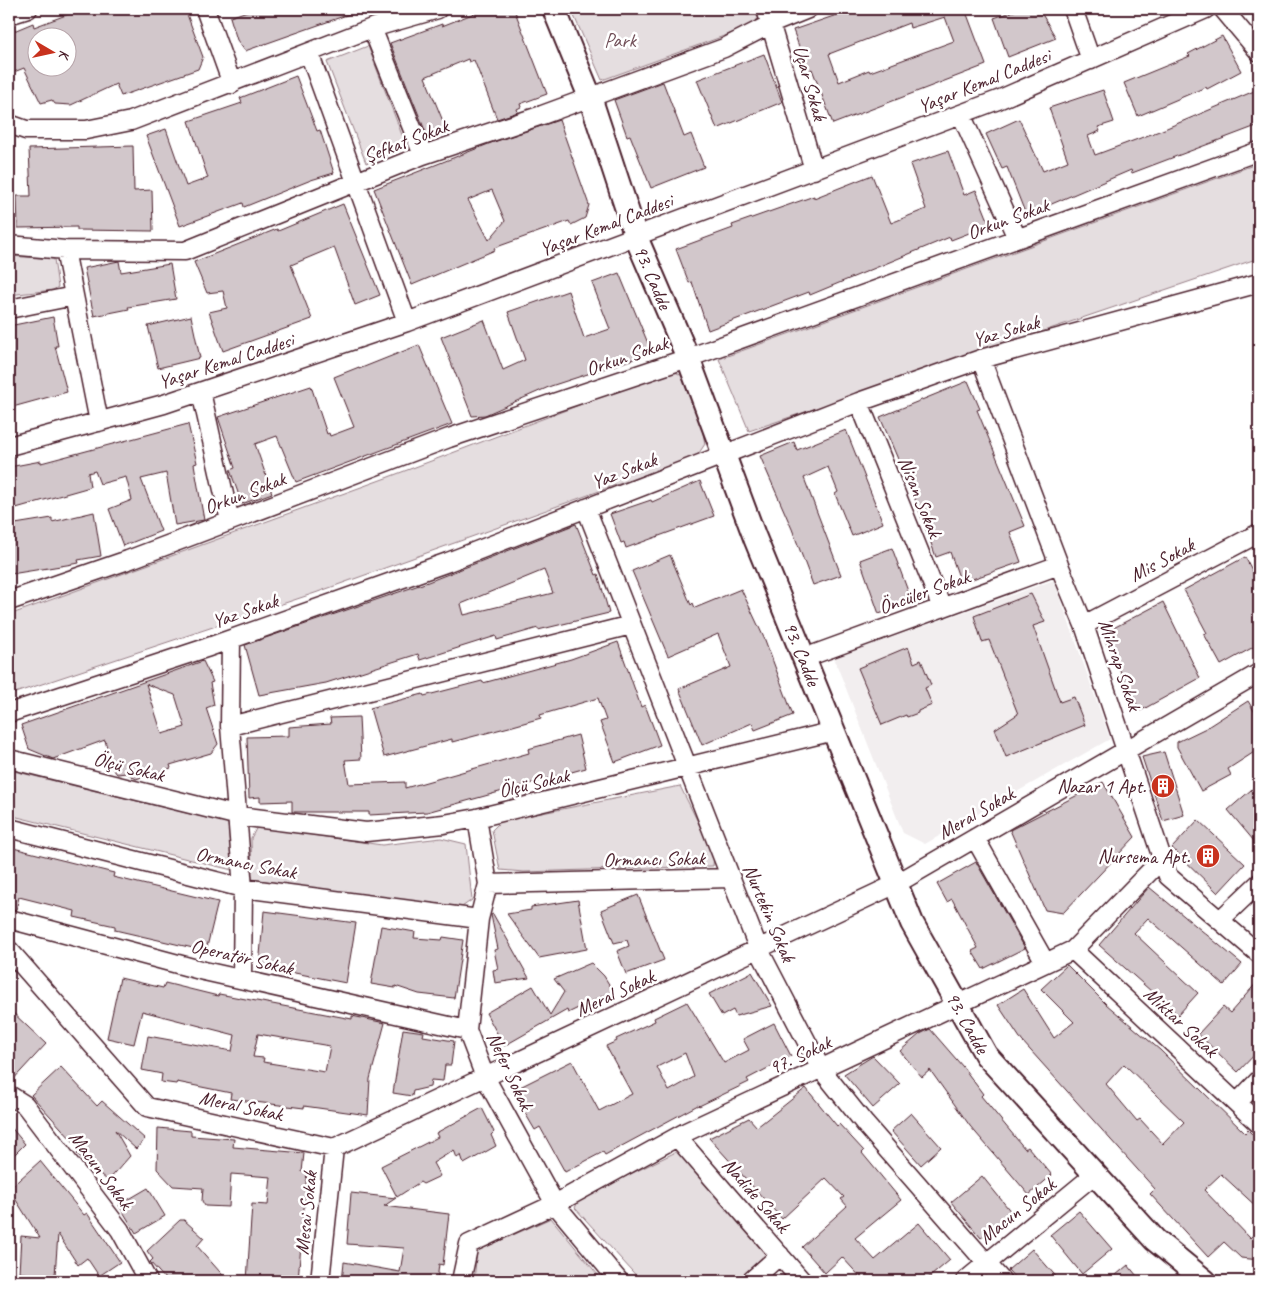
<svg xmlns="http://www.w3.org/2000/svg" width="1268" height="1290" font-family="Caveat,sans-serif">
	<rect width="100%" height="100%" fill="#fff"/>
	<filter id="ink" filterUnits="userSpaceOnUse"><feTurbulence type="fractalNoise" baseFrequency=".02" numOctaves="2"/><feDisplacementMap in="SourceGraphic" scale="10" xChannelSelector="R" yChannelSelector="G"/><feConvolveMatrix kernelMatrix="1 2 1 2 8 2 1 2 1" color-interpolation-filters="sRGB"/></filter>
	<g filter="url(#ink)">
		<path fill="#f2eeef" d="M1054 580 1110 739 925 844 903 833 834 658Z"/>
		<path fill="#e5dee0" stroke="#987e86" d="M571 9H754L760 23 602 80Z
			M368 46 407 148 366 163 327 62Z
			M1259 163V258L749 431 719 359Z
			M9 256 54 259 58 287 53 290 9 295Z
			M672 370 684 377 702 428 705 444 697 456 315 593 9 695V615L386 478Z
			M9 770 228 823 232 870 9 815Z
			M680 786 714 854 713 866 524 872 500 870 492 830 501 821Z
			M257 827 382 845 441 838 466 844 472 900 459 909 252 879 251 838Z
			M678 1151 768 1251 766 1261 738 1281H641L575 1208 579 1199Z
			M551 1218 603 1281H474L477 1251Z"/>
		<path fill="#d2c7cb" stroke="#4a1f2b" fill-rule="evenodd" d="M82 9H185L203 57 198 69 121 96 116 84 71 105 55 104 52 100 41 103 24 68 9 74V33L33 23 34 27ZM38 38H68V68H38Z
			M253 9H358V11L245 51 237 40 230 17Z
			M485 9H514L547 94 520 104 521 107 517 109 518 112 497 119 474 60 469 62 468 59 425 77 447 131 428 138 390 43 442 24V26Z
			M854 9H965L986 65 833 124 812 69 808 71 793 30ZM945 17 954 41 870 72 869 70 839 82 829 54 909 23 910 28Z
			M1020 9H1039L1056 38 1008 57 994 18Z
			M1222 36 1241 71 1207 89 1206 87 1138 116 1124 83 1190 56 1188 54Z
			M764 54 782 102 717 129 697 80Z
			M296 76 317 131 320 130 334 173 311 180 244 207 243 203 180 226 146 136 166 129 186 186 208 178 189 121 242 103 240 98Z
			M663 82 684 137 691 134 704 167 651 188 630 135 627 136 614 100Z
			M1259 89V125L1132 173 1131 170 1026 215 1007 167 1002 169 986 134 1019 119 1043 171 1068 161 1049 108 1103 90 1114 122 1098 127 1100 131 1088 136 1095 155 1162 130Z
			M559 120 589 205 585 218 571 225 569 221 494 248 495 250 412 285 374 189 491 143ZM492 190 505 221 489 240 468 200Z
			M133 146 134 191 152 190 153 231 77 230V227L18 228 17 196H31L29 149Z
			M948 151 964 195 976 190 990 225 951 240 950 237 810 295 809 292 708 330 692 282 689 283 676 249 733 228 732 225 814 196V198L872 175 891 223 926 209 910 164Z
			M343 204 380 295 355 305 334 247 291 265 312 319 223 351 209 312 227 308 223 291 207 293 194 262 277 229 278 231Z
			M119 261 121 272 170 264 176 299 128 307 129 309 94 316 84 268Z
			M619 273 652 353 551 386 485 415 472 416 441 337 484 320 503 370 525 360 508 312 568 291 584 338 610 329 592 283Z
			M191 316 200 358 158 368 148 326Z
			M53 317 58 346H55L67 392 9 408V326Z
			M419 345 452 424 296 482 277 436 255 444 272 493 242 504 230 470 235 468 218 417 311 386 327 434 329 433 330 436 354 427 334 377 359 367V369Z
			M968 381 980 409 977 410 1025 526 1010 532 1021 562 961 583 950 552 936 557 915 499 880 417Z
			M188 424 197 463 194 464 204 520 175 525 166 473 141 479 161 531 123 546 109 509 132 500 126 477 100 484 95 471 88 473 90 487 9 510V467L41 461V463Z
			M846 430 883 523 852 536 835 494 838 492 828 467 804 478 841 575 813 585 792 529 760 456 794 442 797 450Z
			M700 481 714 516 626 548 624 542 621 543 610 514 651 500 652 502Z
			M94 512 101 556 78 560 79 563 11 574 9 525 52 518V522Z
			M576 524 596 575 598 574 609 613 538 630V628L497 640 496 636 420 660 418 654 326 683 259 695 245 645 428 582ZM544 570 553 593 464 615 461 604Z
			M892 548 912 602 879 614 860 560Z
			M670 555 691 605 693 603 695 608 741 589 765 640 793 715 755 730 752 723 702 745 679 689 731 667 718 634 668 656 632 571Z
			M1245 557 1259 583V644L1221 665 1204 634 1207 633 1184 590Z
			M1031 594 1045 622 1033 626 1060 702 1074 697 1085 725 1006 757 995 729 1018 714 989 640 982 642 974 616Z
			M1163 602 1200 678 1140 711 1102 634Z
			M618 642 641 707 645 705 660 745 615 762 600 722 606 720 598 698 540 715 541 718 513 726 452 742V739L384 757 370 708 423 694 424 696 482 681 483 683 571 659Z
			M908 647 914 663 921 660 931 685 925 688 932 705 918 711V713L907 717 906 715 882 725 858 668Z
			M203 661 213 682 210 683 214 705 206 708 218 744 211 753 170 765 171 768 136 779 127 773 117 774 112 768 105 740 53 759 29 749 21 725ZM146 684 175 695 185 727 162 734Z
			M1248 701 1259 719V749L1228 769 1231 775 1201 791 1177 747V742L1206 728Z
			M359 717 361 759 345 760 349 784 405 782V788L529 753 528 749 578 735 586 768 427 812 369 815V812H292V801L260 802V797L249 798 247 737 289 736V727L331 724 330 718Z
			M1164 752 1184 815 1163 821 1142 757Z
			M1103 782 1135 837 1063 913 1045 910 1010 830Z
			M1259 783V847L1228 810Z
			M1198 820 1245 864 1218 893 1172 848Z
			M9 847 114 873 113 877 218 902 206 951 115 930V926L74 917 75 911 19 897 16 910 9 909Z
			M976 862 1025 948 983 969 972 951 978 948 952 899 947 902 937 884Z
			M1149 887 1242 964 1224 985 1148 918 1134 933 1198 993 1178 1015 1099 945Z
			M638 895 664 960 626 974 617 951 629 946 627 940 614 943 601 910Z
			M578 900 587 949 539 958 507 914 531 910V907Z
			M264 911 356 923 346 983 259 966Z
			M493 914 529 978 495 983 493 970 498 969 494 950 498 949 491 915Z
			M381 926 415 932 414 938 442 940 443 937 463 940 454 998 419 994 395 986V988L371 984Z
			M591 963 604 976 613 991 568 1013 567 1010 504 1046 486 1013 533 986 550 1015 564 992 554 979Z
			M1067 965 1106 1004 1160 1050 1245 1133 1248 1130 1259 1141V1209L1221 1174 1204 1190 1250 1238 1259 1229V1260L1241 1258 1224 1242 1208 1257 1150 1194 1155 1189 1022 1041 998 1005 1023 989 1054 1038 1074 1022 1041 989ZM1124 1064 1184 1122 1163 1144 1140 1119 1137 1121 1106 1084Z
			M752 972 772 1006 736 1016 733 1010 722 1016 709 994Z
			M120 978 163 988 165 983 218 996 219 994 352 1019V1016L385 1023 370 1079 368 1115 304 1106V1108L230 1099 231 1093 177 1082 176 1084 161 1082 162 1074 142 1070 148 1036 232 1051 235 1035 142 1011 134 1044 107 1038ZM258 1034 330 1046 325 1072 263 1062 264 1058 253 1057Z
			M1259 980V1050L1238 1072 1198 1034 1223 1007 1230 1013Z
			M687 1002 724 1063 749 1050 743 1039 774 1023 791 1056 747 1079 749 1082 699 1106 698 1105 605 1155 603 1152 565 1172 540 1127 535 1130 512 1091 572 1061 599 1111 632 1094 606 1046 617 1041 616 1039 655 1021 654 1018ZM685 1053 694 1077 669 1091 657 1067Z
			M9 1009 46 1044 9 1084Z
			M403 1029 424 1032 423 1036 454 1041 451 1065H445L443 1081 431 1080 430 1087 413 1091 412 1096 393 1093Z
			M930 1029 963 1067 983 1094 981 1096 1025 1149 1028 1147 1052 1175 1029 1195 970 1126 930 1070 922 1077 900 1051 920 1034Z
			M873 1056 900 1084 873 1108 844 1074Z
			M61 1067 97 1106 102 1101 145 1139 136 1149 115 1130 130 1156 108 1181 77 1154 81 1150 31 1095Z
			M806 1088 837 1126 839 1124 864 1151 862 1153 901 1200 855 1238 875 1260 919 1223 950 1260 925 1281H864L842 1257 825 1273 802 1247 847 1206 841 1199 844 1197 826 1178 782 1219 709 1138 749 1118 757 1127Z
			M482 1108 494 1132 491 1135 496 1146 464 1164 461 1155 457 1158 454 1150 433 1163 440 1176 423 1184 420 1182 397 1197 381 1166 438 1137 436 1133Z
			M911 1113 941 1147 921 1165 891 1131Z
			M9 1125 25 1144 9 1160Z
			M158 1128 191 1131V1136L234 1139 233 1147 304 1153 302 1172H307L298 1281H247L252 1204 268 1205 271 1177 231 1174 229 1207 205 1206 202 1201 203 1188 173 1186 157 1169Z
			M40 1161 84 1215 87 1213 120 1262 99 1276 87 1258 78 1265 58 1234 55 1275 19 1273 21 1236 40 1238 9 1189Z
			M982 1176 1012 1213 981 1238 951 1202Z
			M148 1188 165 1216 136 1233 119 1205Z
			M351 1193 396 1198 384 1206 449 1214 443 1265 439 1264 437 1281H342L344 1262 400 1272 404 1248 347 1244Z
			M1079 1211 1112 1249 1082 1274 1050 1235Z
			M180 1220H184L204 1238 197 1246 228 1281H167L150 1262 153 1259 147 1251Z
			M1032 1249 1060 1281H1018L1008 1270Z
			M1128 1265 1141 1281H1109L1122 1270Z"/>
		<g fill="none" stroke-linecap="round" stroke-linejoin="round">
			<g stroke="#4a1f2b" stroke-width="21">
				<path id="minor" d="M205 9 232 84
					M766 9 814 170
					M1073 9 1091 60
					M1223 9 1259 52
					M9 15 28 9
					M372 28 423 155
					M309 53 407 322
					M961 114 1017 238
					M9 124 26 130H86L131 121 372 28 438 9
					M9 245 65 250 185 251 423 155 542 115 724 48 771 24 808 9
					M65 250 99 422
					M9 309 74 296
					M981 359 1059 565 1084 625 1168 876 1259 954
					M201 392 230 521
					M859 402 942 608
					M9 446 164 404 407 322 998 100 1206 9
					M586 508 759 950 821 1069 865 1124 1002 1281
					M9 601 128 560 449 438 688 358 1259 151
					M1084 625 1259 533
					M231 639 230 726 243 888 242 979
					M804 658 1059 565
					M9 713 206 648 448 562 859 402 981 359 1259 283
					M230 726 631 625
					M9 759 239 816 366 832 444 824 477 818 834 731
					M477 818 488 884 479 919 467 1030 485 1077 555 1204 619 1281
					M9 828 243 888 479 919
					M975 838 1045 962
					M488 884 731 878
					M9 919 204 971 467 1030
					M1220 920 1259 883
					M9 950 147 1107 334 1148 896 884 1259 673
					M1073 950 1259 1124
					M9 1095 25 1105 120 1230 148 1281
					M1237 1103 1259 1080
					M677 1137 802 1281
					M320 1281 334 1148
					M461 1281 469 1244 555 1204 686 1132 1073 950 1162 859
					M751 1281 780 1255
					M965 1281 1095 1174"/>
			</g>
			<g stroke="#4a1f2b" stroke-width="26">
				<g id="major">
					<path id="s1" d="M554 9 590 97 636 237 688 358 755 538 912 923 986 1055 1155 1240 1205 1281"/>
				</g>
			</g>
			<use href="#minor" stroke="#fff" stroke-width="18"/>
			<use href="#major" stroke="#fff" stroke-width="22"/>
		</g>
	</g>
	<defs>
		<g id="building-disc" transform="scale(1.25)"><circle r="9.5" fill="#c8321e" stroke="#fff"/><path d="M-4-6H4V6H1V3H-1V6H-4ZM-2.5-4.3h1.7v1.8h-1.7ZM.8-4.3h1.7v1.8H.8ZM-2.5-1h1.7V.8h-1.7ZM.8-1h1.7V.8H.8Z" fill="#fff"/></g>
	</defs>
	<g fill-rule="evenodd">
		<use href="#building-disc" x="1163" y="786"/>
		<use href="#building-disc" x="1208" y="856"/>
	</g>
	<g text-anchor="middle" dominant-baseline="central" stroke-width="5" stroke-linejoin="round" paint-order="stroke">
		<g font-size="20" fill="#714f58" stroke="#fff">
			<text x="620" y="40">Park</text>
		</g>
		<g font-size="20" fill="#4a1f2b" stroke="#fff">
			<text transform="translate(984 81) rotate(-22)">Yaşar Kemal Caddesi</text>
			<text transform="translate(810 83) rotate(74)">Uçar Sokak</text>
			<text transform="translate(406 141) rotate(-21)">Şefkat Sokak</text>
			<text transform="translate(1008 219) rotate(-20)">Orkun Sokak</text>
			<text transform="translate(606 225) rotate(-21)">Yaşar Kemal Caddesi</text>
			<text stroke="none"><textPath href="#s1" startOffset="286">93. Cadde</textPath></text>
			<text transform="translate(1006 331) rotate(-16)">Yaz Sokak</text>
			<text transform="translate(627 356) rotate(-19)">Orkun Sokak</text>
			<text transform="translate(226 361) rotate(-18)">Yaşar Kemal Caddesi</text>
			<text transform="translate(624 471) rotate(-21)">Yaz Sokak</text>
			<text transform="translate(245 493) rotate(-21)">Orkun Sokak</text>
			<text transform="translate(920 497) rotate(68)">Nisan Sokak</text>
			<text transform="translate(1162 560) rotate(-28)">Mis Sokak</text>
			<text transform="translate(924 592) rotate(-20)">Öncüler Sokak</text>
			<text transform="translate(245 611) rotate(-19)">Yaz Sokak</text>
			<text stroke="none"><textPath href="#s1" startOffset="691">93. Cadde</textPath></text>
			<text transform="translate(1120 665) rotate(71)">Mihrap Sokak</text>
			<text transform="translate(129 767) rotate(14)">Ölçü Sokak</text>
			<text transform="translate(534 783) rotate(-13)">Ölçü Sokak</text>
			<text transform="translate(976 813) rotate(-30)">Meral Sokak</text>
			<text transform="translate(654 859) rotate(-1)">Ormancı Sokak</text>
			<text transform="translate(246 863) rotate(11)">Ormancı Sokak</text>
			<text transform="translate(769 913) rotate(67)">Nurtekin Sokak</text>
			<text transform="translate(242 957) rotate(13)">Operatör Sokak</text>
			<text transform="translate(615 993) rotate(-25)">Meral Sokak</text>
			<text transform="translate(1181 1022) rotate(43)">Miktar Sokak</text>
			<text stroke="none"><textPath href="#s1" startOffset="1096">93. Cadde</textPath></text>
			<text transform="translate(800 1055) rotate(-25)">97. Sokak</text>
			<text transform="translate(510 1071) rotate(65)">Nefer Sokak</text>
			<text transform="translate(241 1106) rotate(12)">Meral Sokak</text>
			<text transform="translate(101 1170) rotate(53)">Macun Sokak</text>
			<text transform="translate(756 1195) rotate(49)">Nadide Sokak</text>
			<text transform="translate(1017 1211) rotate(-39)">Macun Sokak</text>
			<text transform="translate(306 1213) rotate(-84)">Mesai Sokak</text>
		</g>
		<g font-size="20" fill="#4a1f2b" stroke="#fff" text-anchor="end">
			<text x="1146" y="786">Nazar 1 Apt.</text>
			<text x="1190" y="856">Nursema Apt.</text>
		</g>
	</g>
	<rect width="1268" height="1290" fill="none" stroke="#fff" stroke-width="30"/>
	<rect x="15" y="15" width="1238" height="1260" fill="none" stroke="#4a1f2b" stroke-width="2" filter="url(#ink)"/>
	<g transform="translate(52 52) rotate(99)"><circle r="24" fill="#ffffff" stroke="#b7a5aa"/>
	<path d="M0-4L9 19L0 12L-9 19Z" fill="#c8321e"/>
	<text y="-8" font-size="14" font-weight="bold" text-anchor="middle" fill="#4a1f2b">K</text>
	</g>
</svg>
